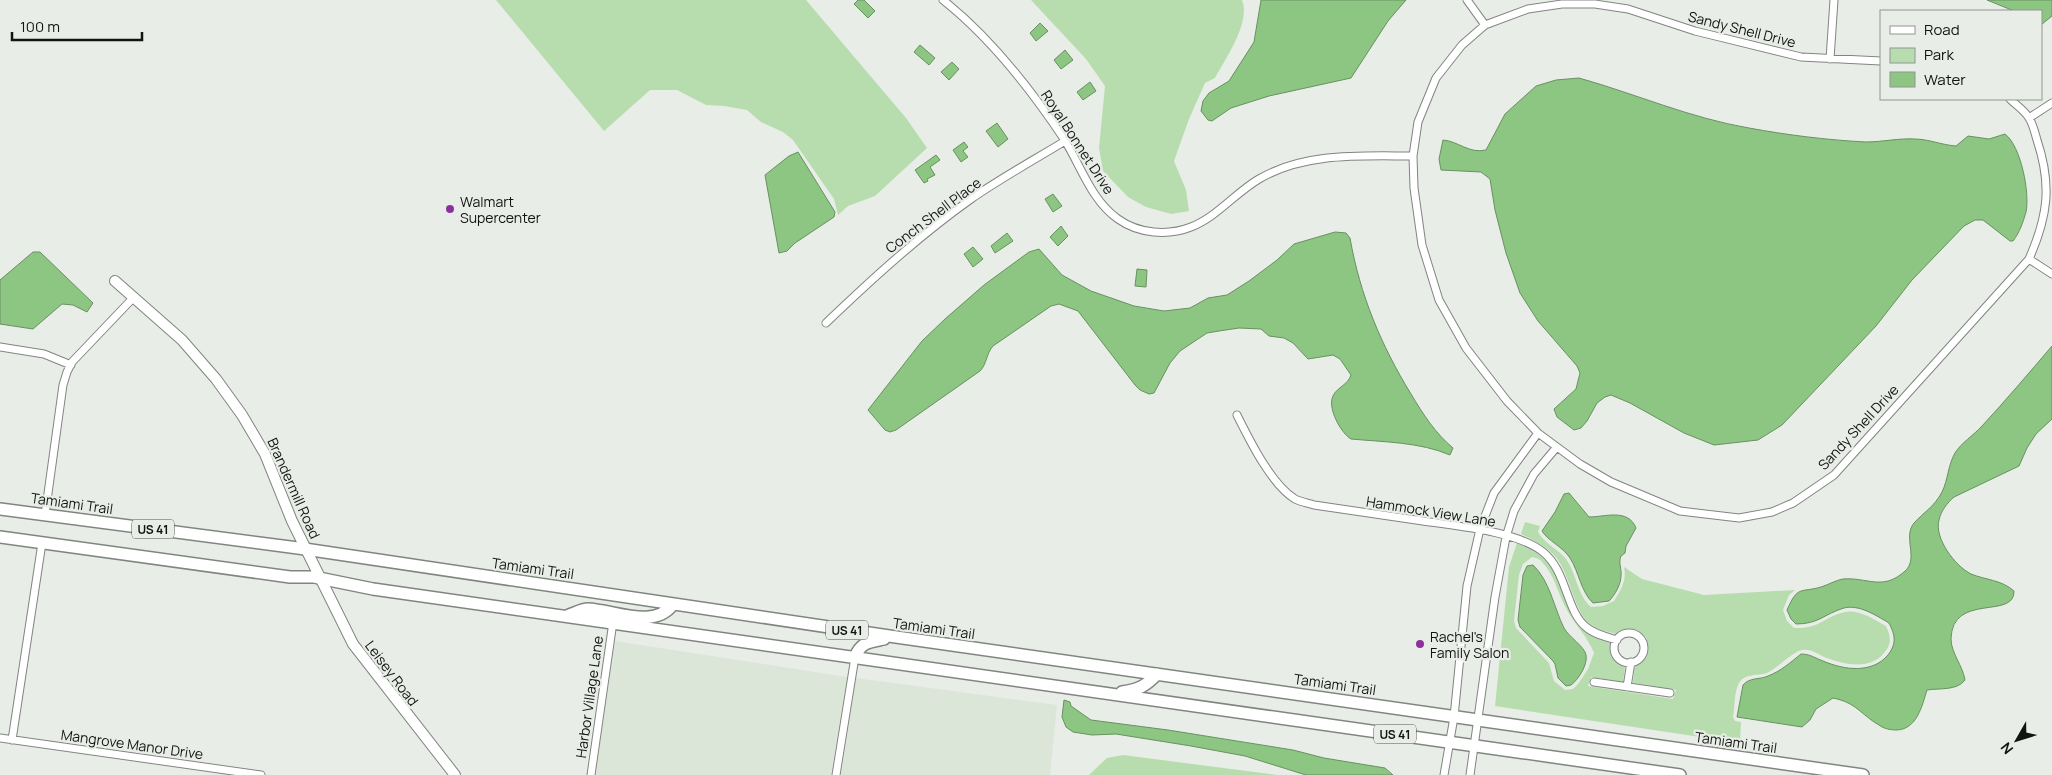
<svg xmlns="http://www.w3.org/2000/svg" width="2052" height="775" font-family="Manrope,sans-serif">
	<rect width="100%" height="100%" fill="#e8ede7"/>
	<path fill="#dbe6d9" d="M615 641 847 677 831 775H595Z
		M856 678 1057 705 1050 775H841Z"/>
	<path fill="#b7ddaf" fill-rule="evenodd" d="M496 0H806L906 118 927 148 875 196 848 206 838 215 834 199 793 140 783 132 761 122 747 110 724 106 706 105 677 90H650L604 131Z
		M1031 0H1242C1251 22 1226 58 1215 78L1205 83 1189 119 1174 161 1186 190 1189 211 1171 214 1146 207 1128 197 1103 171 1099 148 1105 86 1086 59Z
		M1525 522 1540 526 1538 532C1544 543 1558 549 1566 559 1577 574 1577 595 1591 607L1603 606 1614 601C1621 590 1627 580 1624 567L1642 579 1704 595 1795 590 1789 595 1783 610 1787 621 1794 628C1821 629 1823 617 1845 612 1858 609 1874 619 1886 626 1891 637 1892 644 1884 653 1870 670 1845 665 1827 658 1819 655 1811 648 1802 650 1792 652 1778 668 1767 673 1758 676 1745 673 1739 683 1734 692 1735 707 1733 717L1735 721 1741 722 1740 743 1495 706 1509 567 1517 543C1528 548 1539 553 1547 562 1576 595 1556 627 1610 643 1609 655 1613 662 1625 667L1623 682 1591 677 1588 686 1673 699 1676 690 1633 683 1635 666C1648 660 1651 650 1646 637 1637 627 1626 626 1616 634 1607 632 1598 629 1590 624 1574 612 1570 572 1554 555 1544 545 1533 540 1521 534ZM1532 557C1536 558 1540 559 1542 562 1555 575 1558 595 1567 610 1575 625 1588 637 1594 653L1588 669 1578 684 1573 689 1565 690 1554 681 1549 663 1516 628 1514 621 1519 575 1523 564Z
		M1123 755 1277 775H1089L1107 758Z"/>
	<path fill="#8dc682" stroke="#689160" d="M858 0H864L875 11 868 18 854 4Z
		M1261 0H1406L1388 21 1351 78 1269 96 1231 108 1212 121 1208 120 1201 111 1203 101 1209 93 1229 81 1254 42Z
		M1987 0H2052V16L2041 25V11H2014Z
		M1040 23 1048 31 1036 41 1030 33Z
		M920 45 935 58 929 65 914 52Z
		M1065 50 1073 60 1061 69 1054 60Z
		M952 62 959 69 949 80 941 72Z
		M1579 78C1636 94 1690 118 1749 128 1787 135 1827 140 1866 142 1882 142 1899 138 1915 139 1928 139 1942 145 1956 146L1968 136 1989 139 2005 134C2021 146 2030 193 2026 212 2023 222 2020 232 2013 241H2010L1983 220H1975L1964 226 1912 280 1876 326 1782 425 1758 440 1714 445 1684 433 1630 403 1611 395 1605 397 1597 403 1587 421 1581 428 1574 430 1557 417 1554 409 1576 389 1580 373 1577 366 1538 321 1520 293 1506 253 1495 210 1490 179 1481 172 1441 170 1439 159 1443 140C1458 141 1469 154 1486 150L1505 114 1536 86 1556 80Z
		M1090 82 1096 91 1083 100 1077 92Z
		M997 123 1008 139 998 147 986 131Z
		M964 142 968 147 963 151 968 157 961 162 953 150Z
		M798 152 835 212 834 217 795 243 787 251 779 253 765 175 789 156Z
		M936 155 940 160 930 167 935 175 927 179 928 181 924 183 915 170Z
		M1053 194 1062 206 1053 212 1045 199Z
		M1061 226 1068 236 1058 246 1050 237Z
		M1335 232 1346 233 1350 238C1360 295 1381 345 1411 394 1423 414 1435 433 1453 448L1450 455C1420 442 1383 442 1351 439 1341 433 1327 408 1333 396 1337 387 1348 385 1351 375L1340 359 1333 355 1308 359 1293 343 1284 338 1269 336 1261 329 1239 328 1219 331 1207 333 1180 351 1170 363 1154 393 1149 394 1140 390 1135 385 1078 311 1059 304 1051 306 993 346C986 354 987 364 980 371L896 430 890 432 885 430 868 410 922 341 945 319 984 285 1029 252 1039 249 1062 275 1091 291 1134 306 1164 311 1190 308 1208 298 1227 295 1249 281 1277 260 1294 244Z
		M1007 233 1013 241 995 253 991 246Z
		M973 247 983 259 973 267 964 254Z
		M33 252H40L93 303 87 312 73 305 62 304 33 329 0 324V280Z
		M1137 269 1147 270 1146 287 1135 286Z
		M2052 346V419L2036 434 2027 448 2019 466 1954 497C1947 503 1941 511 1939 520 1934 538 1955 566 1971 574 1986 580 2002 580 2014 591 2015 620 1952 592 1951 639 1951 653 1963 666 1965 680 1957 691 1939 688 1927 690 1922 706 1917 729 1897 730 1891 730 1884 729 1879 725 1860 714 1857 703 1833 698L1816 709 1810 720 1802 727 1737 717 1743 685C1750 677 1759 680 1768 676 1781 671 1791 662 1801 654 1810 654 1815 658 1823 661 1844 670 1872 674 1888 655 1897 643 1895 635 1889 623 1877 616 1859 604 1844 608 1824 614 1819 624 1796 624L1791 619 1787 610C1798 585 1800 593 1821 587 1828 585 1836 580 1843 579 1867 577 1882 591 1904 572 1920 559 1902 538 1914 523 1924 512 1934 507 1942 492 1948 480 1948 465 1955 453 1961 443 1974 435 1982 426 2006 400 2029 373 2052 346Z
		M1569 493 1589 517C1605 517 1628 508 1636 528L1626 546 1625 553 1621 556C1618 563 1622 569 1621 576 1621 584 1615 595 1609 601L1593 603C1581 592 1579 572 1570 558 1563 547 1547 540 1542 531L1555 512 1564 494Z
		M1533 565C1550 581 1554 608 1564 628 1569 637 1585 647 1586 655 1588 665 1578 680 1571 685L1566 686 1558 678 1555 664 1553 661 1520 627 1518 620 1523 575 1527 566Z
		M1064 700 1070 702 1071 706 1091 720 1168 730 1293 750 1324 758 1385 768 1393 775H1306L1245 756 1191 746 1116 734 1092 735 1073 732 1066 727 1062 717Z"/>
	<g fill="none" stroke-linecap="round" stroke-linejoin="round">
		<g stroke="#818580" stroke-width="9">
			<path id="street" d="M943 0C991 38 1030 88 1064 139 1081 166 1091 200 1118 219 1139 234 1168 236 1191 227 1217 217 1235 193 1259 179 1305 152 1362 156 1413 156
				M1467 0 1485 25
				M1830 59 1834 0
				M1881 61 1801 57 1695 31 1628 9 1595 4H1562L1528 9 1485 25 1462 45 1436 78 1418 122 1413 156 1414 188 1422 245 1439 300 1466 348 1507 401 1538 433 1580 464 1611 482 1680 511 1739 518 1772 512 1793 503 1834 475 2029 259C2048 216 2052 185 2037 140 2035 133 2033 124 2029 118 2025 111 2016 105 2010 99
				M2029 118 2052 103
				M2029 259 2052 274
				M826 323C872 279 919 236 971 199 1001 178 1034 160 1065 141
				M0 347 44 354 71 365
				M1237 415C1250 441 1271 484 1295 499 1301 502 1308 503 1314 505 1350 510 1387 516 1423 521 1456 526 1517 531 1543 552 1567 571 1566 611 1586 627 1594 634 1606 637 1617 640
				M45 515 63 385 67 372 72 362 134 297
				M1614 648a15 15 0 1 1 30 0a15 15 0 1 1-30 0Z
				M1594 682 1670 693
				M1627 687 1631 662
				M0 738 261 775
				M12 740 42 543
				M591 775 613 622
				M836 775 855 657
				M1444 775 1454 717 1467 586 1480 529 1494 493 1538 433
				M1470 775 1495 597 1506 537 1514 511 1534 474 1556 448"/>
		</g>
		<g stroke="#818580" stroke-width="12">
			<path id="secondary" d="M115 281 182 340 216 379 242 415 265 454 292 521 353 644 455 775"/>
		</g>
		<g stroke="#818580" stroke-width="14">
			<path id="primary" d="M0 509 298 548 896 637 1863 775
				M0 537 290 577H314L373 589 1680 775
				M569 615C575 613 582 609 588 609 614 610 655 630 673 604
				M855 657C861 642 869 642 884 639
				M1122 692C1138 690 1146 686 1157 674"/>
		</g>
		<use href="#street" stroke="#fff" stroke-width="7"/>
		<use href="#secondary" stroke="#fff" stroke-width="10"/>
		<use href="#primary" stroke="#fff" stroke-width="11"/>
	</g>
	<g fill="#8b319d" stroke="#e8ede7" stroke-width="2">
		<circle cx="450" cy="209" r="5"/>
		<circle cx="1420" cy="644" r="5"/>
	</g>
	<g text-anchor="middle" dominant-baseline="central" stroke-width="4.5" stroke-linejoin="round" paint-order="stroke">
		<g fill="#e8ede7" stroke="#525551" stroke-width="1">
			<rect x="132" y="519.5" width="42" height="19" rx="4"/>
			<rect x="826" y="620.5" width="42" height="19" rx="4"/>
			<rect x="1374" y="724.5" width="42" height="19" rx="4"/>
		</g>
		<g font-size="12" font-weight="bold" fill="#121411">
			<text x="153" y="529">US 41</text>
			<text x="847" y="630">US 41</text>
			<text x="1395" y="734">US 41</text>
		</g>
		<g font-size="14" fill="#121411" stroke="#e8ede7">
			<text transform="translate(1742 29) rotate(14)">Sandy Shell Drive</text>
			<text transform="translate(1078 142) rotate(57)">Royal Bonnet Drive</text>
			<text transform="translate(933 215) rotate(-37)">Conch Shell Place</text>
			<text transform="translate(1858 427) rotate(-47)">Sandy Shell Drive</text>
			<text transform="translate(294 488) rotate(66)">Brandermill Road</text>
			<text transform="translate(72 503) rotate(8)">Tamiami Trail</text>
			<text transform="translate(1431 511) rotate(9)">Hammock View Lane</text>
			<text transform="translate(533 568) rotate(8)">Tamiami Trail</text>
			<text transform="translate(934 628) rotate(8)">Tamiami Trail</text>
			<text transform="translate(392 673) rotate(53)">Leisey Road</text>
			<text transform="translate(1335 684) rotate(8)">Tamiami Trail</text>
			<text transform="translate(589 697) rotate(-82)">Harbor Village Lane</text>
			<text transform="translate(1736 742) rotate(8)">Tamiami Trail</text>
			<text transform="translate(132 744) rotate(8)">Mangrove Manor Drive</text>
		</g>
		<g font-size="14" fill="#121411" stroke="#e8ede7" text-anchor="start">
			<text x="460" y="201">Walmart<tspan x="460" dy="16">Supercenter</tspan></text>
			<text x="1430" y="636">Rachel's<tspan x="1430" dy="16">Family Salon</tspan></text>
		</g>
	</g>
	<rect x="1880" y="10" width="162" height="90" fill="#e8ede7" stroke="#929691"/>
	<rect x="1890" y="26" width="25" height="8" fill="#ffffff" stroke="#929691"/>
	<text x="1924" y="35" font-size="15" fill="#121411">Road</text>
	<rect x="1890" y="48" width="25" height="15" fill="#b7ddaf" stroke="#929691"/>
	<text x="1924" y="60" font-size="15" fill="#121411">Park</text>
	<rect x="1890" y="72" width="25" height="15" fill="#8dc682" stroke="#929691"/>
	<text x="1924" y="85" font-size="15" fill="#121411">Water</text>
	<g transform="translate(2017 740) rotate(231)" stroke="#e8ede7" stroke-width="4" paint-order="stroke">
	<path d="M0-4L9 19L0 12L-9 19Z" fill="#121411"/>
	<text y="-8" font-size="14" font-weight="bold" text-anchor="middle" fill="#121411">N</text>
	</g>
	<path d="M12 32v8h130v-8" fill="none" stroke="#121411" stroke-width="2.5"/>
	<text x="20" y="32" font-size="15" fill="#121411" stroke="#e8ede7" stroke-width="4" paint-order="stroke">100 m</text>
</svg>
